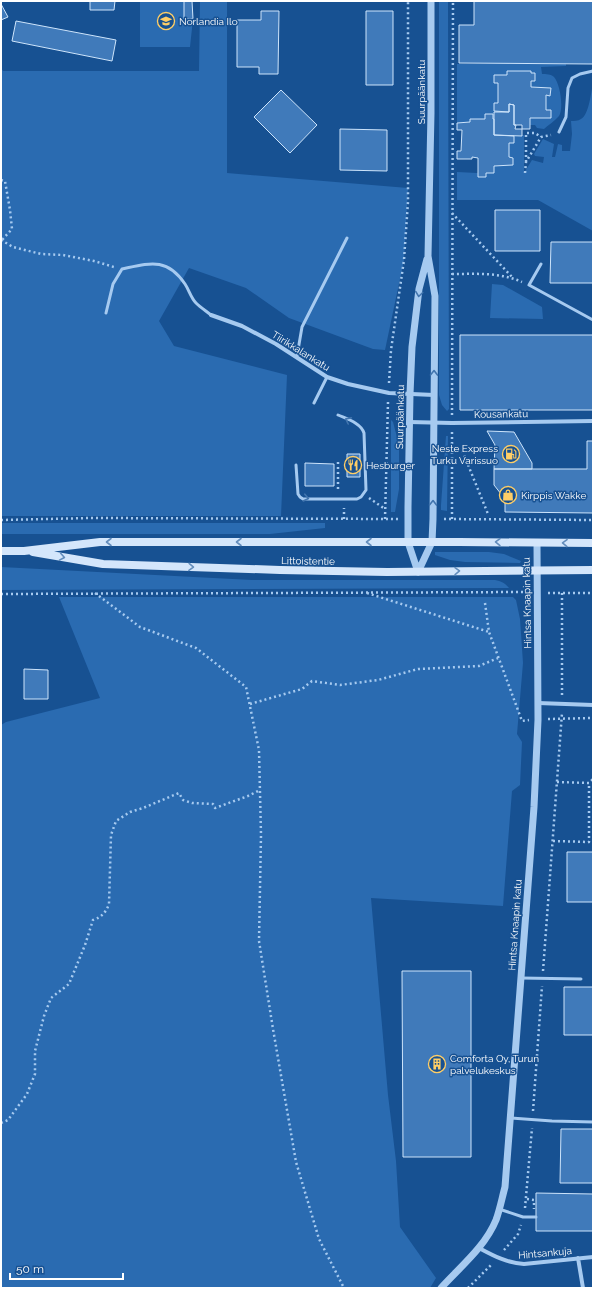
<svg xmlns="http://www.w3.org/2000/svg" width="594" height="1289" font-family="Raleway,sans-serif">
	<rect width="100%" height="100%" fill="#175192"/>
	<path fill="#2a6bb1" d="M140 1H192L193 19 190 47H140Z
		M200 1H227V173L408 188 404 260 385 350 373 349 289 318 246 288 189 268 159 321 174 346 287 375 281 516H1V68L3 71H199Z
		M439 1H448L449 409 447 411 442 405 439 395Z
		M457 64H566V66L541 67 542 74C546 74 551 74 554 77 560 83 564 109 559 116 555 121 548 125 544 129L537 128 535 125H530V118H546L551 110H546V96L550 95 551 88 531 87V81L535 80V73H531L530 71H507V75H494V83H498V112H494V119L485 114V119H470V122L457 123Z
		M593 84V231L538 200H457V172L477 173 494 166 513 165V158L509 157V143H514V136L524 135V173L532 160 543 163 544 157 535 156 534 154 543 139 554 144 552 157H555L558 144 562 145V151H570L572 134 571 121C574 121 578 121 581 119 589 115 591 92 593 84Z
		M492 284 503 285 542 307 543 319 490 318Z
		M391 420 393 422 399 445V489L395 512H391Z
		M446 436H448L447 511 441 510V505Z
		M1 523H325V528L270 534H1Z
		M435 552H489L504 554 521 561 520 563 465 562 450 560 435 555Z
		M1 567 252 580H495C501 581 505 583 509 588L1 590Z
		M59 597H513L516 600 520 619 523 663 517 734 522 742 520 785 512 791 503 906 371 898 388 1095 396 1161 400 1227 436 1278 430 1288H1V725L6 722 100 698Z"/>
	<path fill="#407aba" stroke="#cde4fb" d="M90 1H115L114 10H90Z
		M184 1H192L193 19H184Z
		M474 1H593V64L459 63V25H474Z
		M1 4 8 17 1 20Z
		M261 11H279L278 74H259V67H237V20H261Z
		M366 11H393V85H366Z
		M16 21 116 40 112 61 12 41Z
		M507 71H531V73H535V81H531V87L551 88 550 96 546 95V110H551V118H530V129H522V125H514V105L509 104V112L494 111V103H498V83H494V75H507Z
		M281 90 317 125 290 153 254 117Z
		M509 104 514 105V125H516L515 129H522V136L494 135V112H509Z
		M485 114H493V119H494V135L514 136V143H509V157L513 158V165L494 166V173H486V177H478V158L472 157V159H457V151H461L462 130H457V123L470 122V119H485Z
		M340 129 387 130V171L340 170Z
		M495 210H540V251H495Z
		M551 242H593V283H550Z
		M460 335H593V410H460Z
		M487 431 514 432 532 463V469H494L495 445Z
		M587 441H593V513L505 512V499L494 485V469H587Z
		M347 454H360V477H347Z
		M305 463 334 464V486H305Z
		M24 669 48 670V699H24Z
		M567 852H593V902H567Z
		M402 971H471V1157H403Z
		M564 987H593V1035H564Z
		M561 1129H593V1183H560Z
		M536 1193 593 1194V1231H536Z"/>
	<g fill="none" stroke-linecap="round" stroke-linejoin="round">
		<path stroke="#a6caf0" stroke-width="2.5" stroke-dasharray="2 3" stroke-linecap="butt" d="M526 162V133H535L541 137
			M525 173 526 162 541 137 551 135
			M1 180 5 181 10 210 12 229 2 240
			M452 213 513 278
			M1 240 13 247 41 254 63 255 94 261 114 267
			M452 274C475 274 500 272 522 282
			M389 383 391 350 404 260 408 202V1
			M452 415 453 1
			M452 432V519
			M453 449 462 450 488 514
			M338 462V491
			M369 498 385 509
			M344 519V508
			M385 519 388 402
			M444 519 593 520
			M1 520 90 518 399 519
			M95 593 140 627 196 648 246 687 259 750 261 835 259 941 273 1029 296 1162 319 1239 344 1288
			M367 593 489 632
			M548 593H593
			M562 593V696
			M1 594 527 592
			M485 603 489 632 522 721 529 720
			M250 704 302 689 312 681 340 685 378 680 418 669 479 666 498 658
			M548 719 593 718
			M557 782 589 783 593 779
			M553 841 589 842V783
			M543 971 562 713
			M533 1111 542 986
			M1 1123 8 1120 27 1094 35 1074V1051L44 1016 51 998 69 984 85 945 93 920C102 917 106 912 109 904L111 835 116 821 130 812 143 808 179 793 183 800 192 803 213 804 215 808 248 796 260 790
			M527 1199 534 1200V1209
			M525 1208 532 1128
			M504 1250 518 1234 521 1225
			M468 1288 492 1264"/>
		<path stroke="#a6caf0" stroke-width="3" d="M559 132 566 117 568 88 572 78 580 74 593 71
			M541 264 529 285 593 320
			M106 313 113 284 122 269C150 263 167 257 185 284 189 290 191 298 196 303 200 307 206 311 211 315
			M297 356 302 327 347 238
			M314 403 327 377
			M296 465 298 494 300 497 303 499H357L361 497 366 490 364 433C361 423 347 419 338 415
			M521 978 581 979
			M511 1118 552 1121 593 1122
			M499 1209 523 1217H536"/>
		<path stroke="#a6caf0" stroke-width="4" d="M211 315 242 326 276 344 327 377 348 384 389 393 434 395
			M409 422 452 423 593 421
			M538 703 593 705
			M479 1248C494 1256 507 1263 524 1264L593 1257
			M578 1258 583 1288"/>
		<path stroke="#a6caf0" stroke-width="7" d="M418 572 432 542 433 519 435 296 428 256 431 113V1
			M418 572 408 542V507L410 394 412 347 419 289 427 259
			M441 1288C460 1267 485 1247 496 1220 500 1209 502 1198 505 1187L534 807 538 720 537 543"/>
		<path stroke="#d4e6fb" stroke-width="8" d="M1 551H24L100 542H459L593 543
			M33 552 103 564 280 570 387 572 593 570"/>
	</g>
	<defs><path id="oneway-chevron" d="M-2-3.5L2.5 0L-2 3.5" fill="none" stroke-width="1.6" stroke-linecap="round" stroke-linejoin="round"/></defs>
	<g stroke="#4275ae">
		<use href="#oneway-chevron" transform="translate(419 294) rotate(98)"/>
		<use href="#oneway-chevron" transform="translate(434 373) rotate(-89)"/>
		<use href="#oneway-chevron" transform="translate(348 420) rotate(-153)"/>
		<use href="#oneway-chevron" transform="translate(306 498) rotate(13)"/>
		<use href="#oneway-chevron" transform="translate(433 503) rotate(-89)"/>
	</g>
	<g stroke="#638dbc">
		<use href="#oneway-chevron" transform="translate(109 542) rotate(-180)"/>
		<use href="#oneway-chevron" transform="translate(239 542) rotate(-180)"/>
		<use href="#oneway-chevron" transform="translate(369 542) rotate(180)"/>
		<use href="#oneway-chevron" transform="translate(498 542) rotate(-179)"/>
		<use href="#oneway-chevron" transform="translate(565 543) rotate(-179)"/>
		<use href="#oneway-chevron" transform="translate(62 557) rotate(10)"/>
		<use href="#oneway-chevron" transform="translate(191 567) rotate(2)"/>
		<use href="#oneway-chevron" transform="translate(457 571) rotate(-1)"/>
	</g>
	<defs>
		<g id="school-ring" transform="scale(0.9)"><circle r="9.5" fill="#175192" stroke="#ffce66" stroke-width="1.5"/><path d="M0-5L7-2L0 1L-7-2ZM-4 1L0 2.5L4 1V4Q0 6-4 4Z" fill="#ffce66"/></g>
		<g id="fuel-ring" transform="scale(0.9)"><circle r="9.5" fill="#175192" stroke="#ffce66" stroke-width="1.5"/><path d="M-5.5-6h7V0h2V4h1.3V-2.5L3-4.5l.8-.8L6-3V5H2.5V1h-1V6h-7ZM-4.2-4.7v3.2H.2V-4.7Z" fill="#ffce66"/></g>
		<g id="restaurant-ring" transform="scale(0.9)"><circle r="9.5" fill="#175192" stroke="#ffce66" stroke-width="1.5"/><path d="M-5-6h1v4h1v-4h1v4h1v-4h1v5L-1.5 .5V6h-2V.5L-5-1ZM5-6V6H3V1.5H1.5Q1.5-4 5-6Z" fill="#ffce66"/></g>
		<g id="shop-ring" transform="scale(0.9)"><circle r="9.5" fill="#175192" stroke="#ffce66" stroke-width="1.5"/><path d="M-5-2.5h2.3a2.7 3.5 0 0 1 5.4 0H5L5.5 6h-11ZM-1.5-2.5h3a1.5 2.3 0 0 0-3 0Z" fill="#ffce66"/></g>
		<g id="building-ring" transform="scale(0.9)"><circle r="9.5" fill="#175192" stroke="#ffce66" stroke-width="1.5"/><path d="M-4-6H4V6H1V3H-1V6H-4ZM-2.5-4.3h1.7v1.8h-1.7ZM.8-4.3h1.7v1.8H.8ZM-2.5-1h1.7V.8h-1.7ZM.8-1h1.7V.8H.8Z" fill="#ffce66"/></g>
	</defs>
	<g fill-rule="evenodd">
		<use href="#school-ring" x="166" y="21"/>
		<use href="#fuel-ring" x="511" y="454"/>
		<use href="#restaurant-ring" x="353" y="465"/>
		<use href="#shop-ring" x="508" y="495"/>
		<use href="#building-ring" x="437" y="1064"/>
	</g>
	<g text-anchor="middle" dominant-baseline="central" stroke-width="3" stroke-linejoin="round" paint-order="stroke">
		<g font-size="10" fill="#fff" stroke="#175192" text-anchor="start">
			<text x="179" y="21">Norlandia Ilo</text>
			<text x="498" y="448" text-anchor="end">Neste Express<tspan x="498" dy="12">Turku Varissuo</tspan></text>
			<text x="366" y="465">Hesburger</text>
			<text x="521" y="495">Kirppis Wakke</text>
			<text x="450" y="1058">Comforta Oy, Turun<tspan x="450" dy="12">palvelukeskus</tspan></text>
		</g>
		<g font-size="10" fill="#fff" stroke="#175192">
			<text transform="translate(421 92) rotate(-90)">Suurpäänkatu</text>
			<text transform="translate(301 351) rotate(32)">Tiirikkalankatu</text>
			<text transform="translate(501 414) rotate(-1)">Kousankatu</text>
			<text transform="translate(400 417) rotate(-89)">Suurpäänkatu</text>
			<text transform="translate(308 561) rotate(1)">Littoistentie</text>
			<text transform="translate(527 603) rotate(-91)">Hintsa Knaapin katu</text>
			<text transform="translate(515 925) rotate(-86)">Hintsa Knaapin katu</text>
			<text transform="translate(545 1253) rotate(-5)">Hintsankuja</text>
		</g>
	</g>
	<rect width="594" height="1289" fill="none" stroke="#ffffff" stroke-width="4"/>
	<path d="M10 1273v6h113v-6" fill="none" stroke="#ffffff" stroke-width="2"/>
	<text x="16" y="1273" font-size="12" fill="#ffffff" stroke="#175192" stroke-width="3" paint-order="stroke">50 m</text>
</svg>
